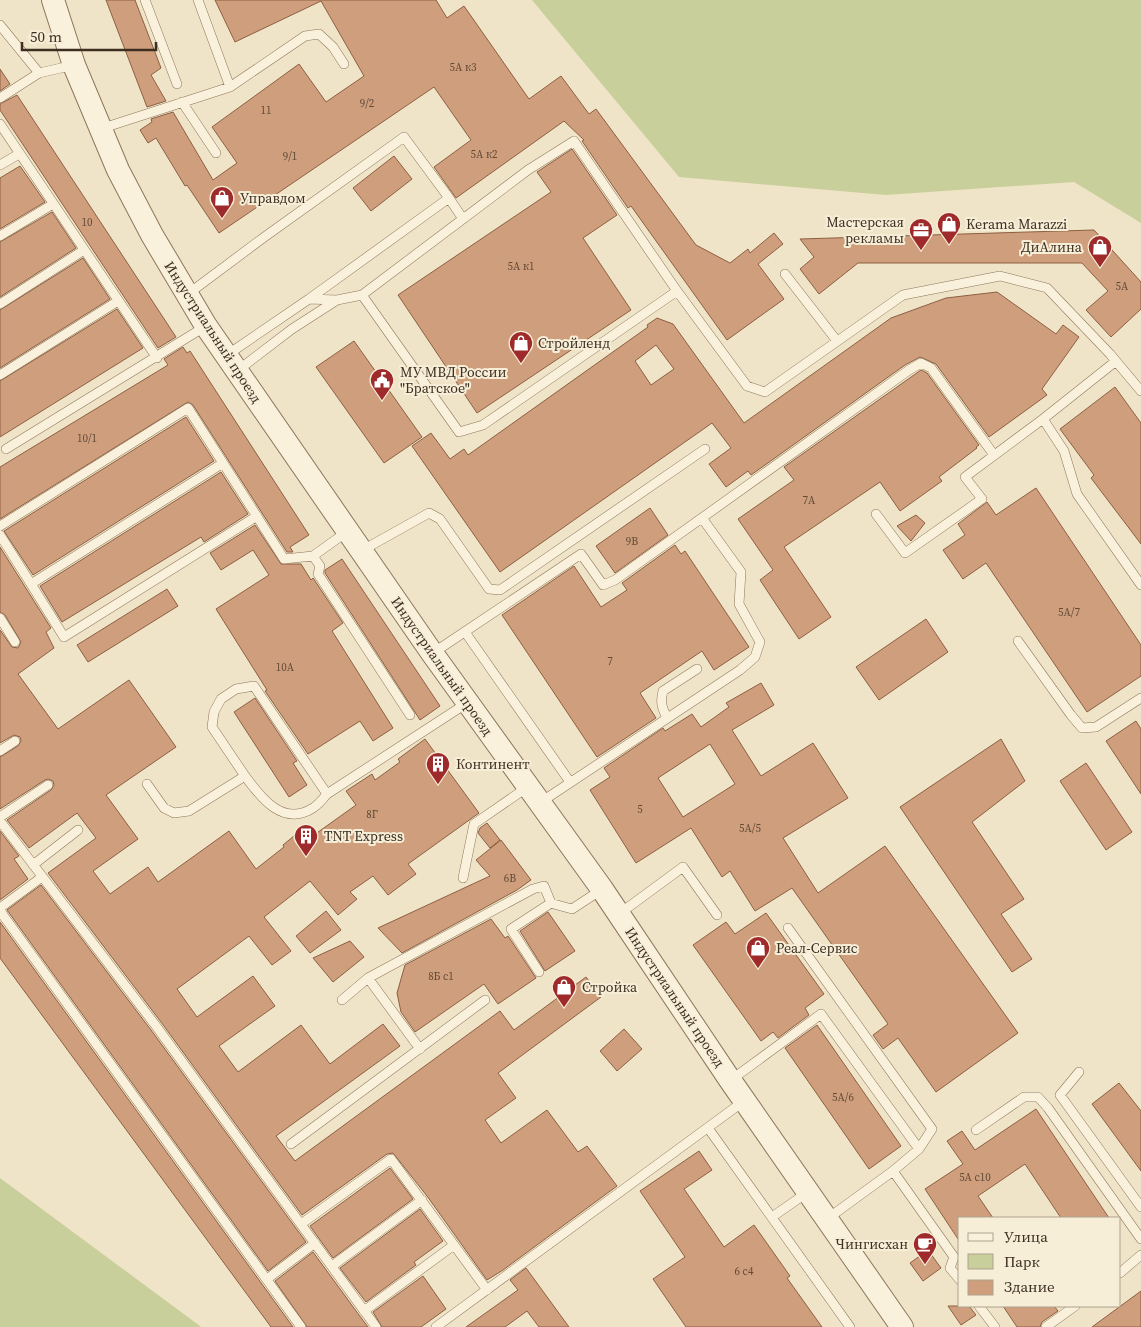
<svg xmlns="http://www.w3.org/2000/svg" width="1141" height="1327" font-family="'Source Serif 4',serif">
	<rect width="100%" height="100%" fill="#f0e4c8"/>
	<path fill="#c9cf9b" d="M532 0H1141V223L1074 182 886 195 679 177Z
		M0 1178 200 1326 201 1327H0Z"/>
	<path fill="#cf9f7d" stroke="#8d5f41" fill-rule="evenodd" d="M106 0H135L161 68 151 75 166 101 147 107Z
		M215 0H436L447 18 464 6 529 99 561 76 589 114 596 109 696 245 730 263 748 249 750 253 774 233 783 244 758 264 784 299 727 340 631 206 628 208 582 141 584 140 564 121 456 198 434 167 471 140 434 87 219 233 187 185 185 186 156 138 148 143 140 130 152 122 151 119 173 112 213 180 237 163 212 127 299 64 326 102 364 76 321 1 235 42Z
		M0 69 10 84 0 91Z
		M17 95 176 337 158 348 0 110V104Z
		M572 149 617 215 583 238 631 310 477 413 398 295 551 192 537 172Z
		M394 156 412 179 371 211 353 188Z
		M20 166 45 202 0 229V178Z
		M52 212 76 248 0 297V242Z
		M1094 230 1141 282V309L1111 337 1086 310 1108 291 1082 263H858L819 294 800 269 814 257 800 239Z
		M83 258 110 299 0 368V310Z
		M997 292 1056 334 1063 325 1079 337 1042 389 1047 395 989 437 936 364 920 357 905 365 751 475 748 471 726 487 709 464 731 448 712 423 500 572 412 446 431 433 450 459 464 449 468 455 648 327 647 325 657 318 673 324 744 423 891 318 946 298ZM656 345 674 369 651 385 635 361Z
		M117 309 143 348 0 437V381Z
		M354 341 422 437 384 463 316 367Z
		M183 347 187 353 190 351 309 535 290 547 293 552H287L193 405 188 402 0 519V467L168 365 164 359Z
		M921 370 927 373 979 445 976 447 977 448 939 477 942 481 900 511 880 482 784 547 831 617 799 639 760 580 773 570 738 519 794 480 784 467Z
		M1115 387 1141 423V544L1091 478 1094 475 1060 429Z
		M186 417 214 461 33 575 4 531Z
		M221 472 248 514 204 542 201 537 62 622 40 586Z
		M1036 488 1141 645V676L1087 712 986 563 963 579 943 550 965 535 958 524 987 502 996 515Z
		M650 508 668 535 615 573 596 546Z
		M916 515 925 523 911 541 897 526Z
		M255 525 281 564H301L311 580 313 578 343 623 332 631 393 728 373 741 360 721 308 754 265 691 267 690 216 609 269 575 253 550 221 570 210 553Z
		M675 545 681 554 685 551 749 647 714 670 702 651 640 693 656 718 597 757 502 615 574 566 601 607 627 590 622 583Z
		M0 547 51 628 46 632 54 648 18 674 58 729 129 680 176 747 106 795 138 839 93 871 110 894 148 867 158 882 229 831 256 869 284 847 283 845 300 831 307 840 356 805 346 791 372 774 375 780 400 762 398 759 425 739 479 813 408 864 416 874 388 895 373 876 350 892 357 899 338 915 310 881 264 917 291 951 272 965 249 936 177 989 197 1017 253 976 275 1006 219 1046 238 1072 301 1025 330 1064 383 1024 400 1046 276 1136 295 1161 500 1011 514 1030 586 977 601 997 498 1073 516 1098 485 1120 501 1143 547 1110 578 1152 587 1146 617 1186 503 1270 487 1280 427 1196 393 1153 387 1154 302 1215 161 1022 48 873 96 838 77 813 29 848 7 820 51 790 54 785 53 781 48 779 45 780 0 809V757L18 746 21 741 20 737 14 735 0 743V630L12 647 18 648 21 642 5 615 0 612Z
		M342 559 440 706 420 720 325 573V570Z
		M167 589 178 606 88 662 77 645Z
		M926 619 948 652 879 700 856 667Z
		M761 683 774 705 732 730 761 776 813 743 848 798 783 838 818 893 885 846 1018 1033 936 1092 898 1038 883 1049 873 1035 888 1024 792 888 755 911 730 871 722 877 691 828 636 863 590 790 610 777 604 768 663 728 665 731 692 714 701 727 729 707 726 703ZM710 744 735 784 683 817 658 778Z
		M255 698 297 761 293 763 307 785 289 797 234 712Z
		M1136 721 1141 729V794L1106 741Z
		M1001 739 1025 781 972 822 1024 899 1001 914 1032 959 1012 972 900 807Z
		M1086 763 1132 832 1106 850 1060 781Z
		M487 823 500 840 490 848 478 833 480 828Z
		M0 831 19 856 14 859 28 879 0 900Z
		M501 840 531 880 517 890 402 953 378 928 490 876 476 860Z
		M41 885 151 1030 306 1242 268 1271 7 910Z
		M326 911 341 930 310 953 296 936Z
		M548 912 575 951 545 971 520 931Z
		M766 913 824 994 805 1008 809 1015 778 1038 773 1032 761 1041 693 945 726 922 735 934Z
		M491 919 505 938 508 936 536 978 498 1004 484 984 415 1032 401 1012 397 993 405 965Z
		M0 922 293 1327H271L0 958Z
		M350 941 364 957 333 982 313 958Z
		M817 1025 901 1146 869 1169 785 1048Z
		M624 1029 642 1049 617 1071 600 1051Z
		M1119 1083 1141 1111V1171L1092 1104Z
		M1036 1109 1109 1218H1061L1025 1164 978 1196 993 1218H960V1242L925 1189 963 1164 947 1141 962 1131 975 1150Z
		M699 1151 712 1170 684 1189 724 1247 754 1225 790 1276 787 1278 822 1327H686L653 1279 685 1257 640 1191Z
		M390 1168 413 1199 333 1258 310 1226Z
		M420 1209 443 1241 414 1262 416 1265 366 1302 340 1268Z
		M928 1250 941 1268 923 1281 910 1263Z
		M313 1252 359 1315 368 1327H307L275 1281Z
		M526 1268 569 1327H539L527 1311 505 1327H466L518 1290 510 1280Z
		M423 1276 446 1309 421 1327H382L373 1312Z
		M1141 1291V1327H1092Z
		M948 1306H969L976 1315 961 1325Z
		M1003 1306H1054L1058 1311 1042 1322 1040 1327H1017Z"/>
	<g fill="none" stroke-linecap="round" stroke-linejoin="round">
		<g stroke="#8d765c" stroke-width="10">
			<path id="service" d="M145 0 177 84
				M198 0 230 87
				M0 25 39 73 74 65
				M0 98 39 73
				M182 102 216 153
				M0 124 157 358
				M100 129 230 87 305 36 319 34 333 47 344 64
				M0 165 19 154
				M0 236 53 204
				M785 274 837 341
				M188 294 263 238 404 137 449 198
				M362 295 528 170 574 141 677 291 747 386 765 392 903 295 1000 276 1047 288 1110 354 1141 391
				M309 299 337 300
				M0 304 84 250
				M227 355 309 299 449 198 463 219
				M237 371 292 329 337 300 362 295 459 432 483 425 677 291
				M0 375 118 301
				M1043 419 1064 451 1077 494 1141 585
				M6 449 206 326
				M223 463 31 584 64 637 257 516
				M876 514 905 553 982 499 965 477 1043 419 1116 361
				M0 526 188 408 284 559 313 556 348 531
				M0 535 31 584
				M361 551 429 513 440 519 489 589 500 590 705 449
				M313 556 320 566 318 574 410 715
				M0 618 15 642
				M465 632 570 782
				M1018 641 1071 715 1082 728 1096 727 1141 698
				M433 653 581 554 603 585 615 580 909 370 921 363 931 368 994 455
				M667 718C662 708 660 702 663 691L697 669
				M0 751 15 741
				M147 784 164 808 174 813 189 811 245 776 212 727 214 712 221 699 236 689 254 686 327 794C323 799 318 805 313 808 283 827 261 798 245 776
				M327 794 467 703
				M541 802 740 670 755 657 760 642 739 604 741 572 702 518
				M0 817 48 785
				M0 821 156 1026 376 1327
				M33 865 78 830
				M463 878 474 824 529 786
				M550 903 572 909 601 890
				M0 908 42 877
				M0 911 301 1327
				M619 914 683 867 717 915
				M788 928 932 1129 919 1149 893 1171 827 1219
				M342 1000 368 978
				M420 1049 368 978 533 889 544 886 551 903 511 929 539 972
				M1079 1072 1060 1095 1141 1207
				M731 1080 821 1014 919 1149
				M708 1128 850 1327
				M976 1130 1024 1097H1038L1048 1108 1141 1239
				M291 1144 485 1000
				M893 1171 954 1257 950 1268 960 1280
				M772 1217 808 1192
				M301 1224 391 1159 487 1290
				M332 1266 422 1200
				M1120 1273 1141 1255
				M267 1279 315 1243
				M979 1306 995 1327
				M364 1311 454 1245
				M436 1327 744 1101
				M1046 1327 1075 1306"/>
		</g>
		<g stroke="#8d765c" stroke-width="24">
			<path id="tertiary" d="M53 0 74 65 118 170 152 235 206 326 432 653 602 889 730 1080 902 1327"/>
		</g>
		<use href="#service" stroke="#faf1dc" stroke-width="9"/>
		<use href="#tertiary" stroke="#faf1dc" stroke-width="22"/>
	</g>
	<defs>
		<g id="shop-pin" transform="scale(1.25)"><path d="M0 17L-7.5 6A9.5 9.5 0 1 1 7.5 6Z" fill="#9e2a2b" stroke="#f7eed8"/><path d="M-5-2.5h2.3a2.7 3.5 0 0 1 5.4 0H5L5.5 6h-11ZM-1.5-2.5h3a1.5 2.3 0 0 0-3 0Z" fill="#fff"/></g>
		<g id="office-pin" transform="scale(1.25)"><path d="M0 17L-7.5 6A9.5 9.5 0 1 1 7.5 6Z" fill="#9e2a2b" stroke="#f7eed8"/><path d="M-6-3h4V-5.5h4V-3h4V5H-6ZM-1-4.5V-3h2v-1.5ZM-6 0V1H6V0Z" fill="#fff"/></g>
		<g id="civic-pin" transform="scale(1.25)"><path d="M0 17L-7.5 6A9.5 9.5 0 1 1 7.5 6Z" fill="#9e2a2b" stroke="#f7eed8"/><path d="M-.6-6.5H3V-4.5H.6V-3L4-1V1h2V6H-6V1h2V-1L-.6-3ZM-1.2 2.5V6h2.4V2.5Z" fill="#fff"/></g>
		<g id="building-pin" transform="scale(1.25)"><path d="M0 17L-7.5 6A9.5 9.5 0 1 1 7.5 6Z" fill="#9e2a2b" stroke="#f7eed8"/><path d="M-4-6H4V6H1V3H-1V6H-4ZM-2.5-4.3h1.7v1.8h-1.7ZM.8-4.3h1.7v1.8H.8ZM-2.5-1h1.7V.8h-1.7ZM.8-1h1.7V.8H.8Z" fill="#fff"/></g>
		<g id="cafe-pin" transform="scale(1.25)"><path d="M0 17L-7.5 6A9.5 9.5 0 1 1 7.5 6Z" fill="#9e2a2b" stroke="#f7eed8"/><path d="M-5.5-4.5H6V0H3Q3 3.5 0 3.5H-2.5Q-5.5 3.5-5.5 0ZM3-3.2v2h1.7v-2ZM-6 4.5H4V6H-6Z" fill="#fff"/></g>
	</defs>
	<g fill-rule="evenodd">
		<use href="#shop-pin" x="222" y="198"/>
		<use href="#shop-pin" x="949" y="224"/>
		<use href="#office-pin" x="921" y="230"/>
		<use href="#shop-pin" x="1100" y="247"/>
		<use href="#shop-pin" x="521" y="343"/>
		<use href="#civic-pin" x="382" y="380"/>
		<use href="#building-pin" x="438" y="764"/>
		<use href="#building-pin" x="306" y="836"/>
		<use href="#shop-pin" x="758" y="948"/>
		<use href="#shop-pin" x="564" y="987"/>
		<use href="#cafe-pin" x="925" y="1244"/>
	</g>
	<g text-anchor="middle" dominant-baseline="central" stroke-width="4" stroke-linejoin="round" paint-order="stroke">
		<g font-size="11" fill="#624a37">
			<text x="463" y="67">5А к3</text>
			<text x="367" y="103">9/2</text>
			<text x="266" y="110">11</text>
			<text x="484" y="154">5А к2</text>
			<text x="290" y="156">9/1</text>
			<text x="87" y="222">10</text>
			<text x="521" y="266">5А к1</text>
			<text x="1122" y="286">5А</text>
			<text x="87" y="438">10/1</text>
			<text x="809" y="500">7А</text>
			<text x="632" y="541">9В</text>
			<text x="1069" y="612">5А/7</text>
			<text x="610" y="661">7</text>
			<text x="285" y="667">10А</text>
			<text x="640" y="809">5</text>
			<text x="372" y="814">8Г</text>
			<text x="750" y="828">5А/5</text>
			<text x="510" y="878">6В</text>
			<text x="441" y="976">8Б с1</text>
			<text x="843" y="1097">5А/6</text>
			<text x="975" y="1177">5А с10</text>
			<text x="744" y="1271">6 с4</text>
		</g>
		<g font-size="14" fill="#3d2e20" stroke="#f7eed8" text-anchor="start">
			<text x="240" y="198">Управдом</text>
			<text x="904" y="222" text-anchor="end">Мастерская<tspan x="904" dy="16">рекламы</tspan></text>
			<text x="966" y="224">Kerama Marazzi</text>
			<text x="1082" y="247" text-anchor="end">ДиАлина</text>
			<text x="538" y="343">Стройленд</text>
			<text x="400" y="372">МУ МВД России<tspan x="400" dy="16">"Братское"</tspan></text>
			<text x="456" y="764">Континент</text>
			<text x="324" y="836">TNT Express</text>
			<text x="776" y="948">Реал-Сервис</text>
			<text x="582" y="987">Стройка</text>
			<text x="908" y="1244" text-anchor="end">Чингисхан</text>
		</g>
		<g font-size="14" fill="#3d2e20" stroke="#f7eed8">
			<text transform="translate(213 332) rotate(57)">Индустриальный проезд</text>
			<text transform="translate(442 666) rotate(55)">Индустриальный проезд</text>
			<text transform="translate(675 997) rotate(56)">Индустриальный проезд</text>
		</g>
	</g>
	<rect x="958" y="1217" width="162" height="90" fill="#f7eed8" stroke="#ada18e"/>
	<rect x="968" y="1233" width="25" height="8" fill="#faf1dc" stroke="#ada18e"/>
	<text x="1004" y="1242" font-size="15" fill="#3d2e20">Улица</text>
	<rect x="968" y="1254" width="25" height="15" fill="#c9cf9b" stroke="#ada18e"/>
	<text x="1004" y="1267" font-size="15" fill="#3d2e20">Парк</text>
	<rect x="968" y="1280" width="25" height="15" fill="#cf9f7d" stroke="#ada18e"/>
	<text x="1004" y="1292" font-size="15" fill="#3d2e20">Здание</text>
	<path d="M22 42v8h134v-8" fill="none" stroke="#3d2e20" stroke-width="2.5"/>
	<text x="30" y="42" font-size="15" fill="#3d2e20" stroke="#f7eed8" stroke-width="4" paint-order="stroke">50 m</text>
</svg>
